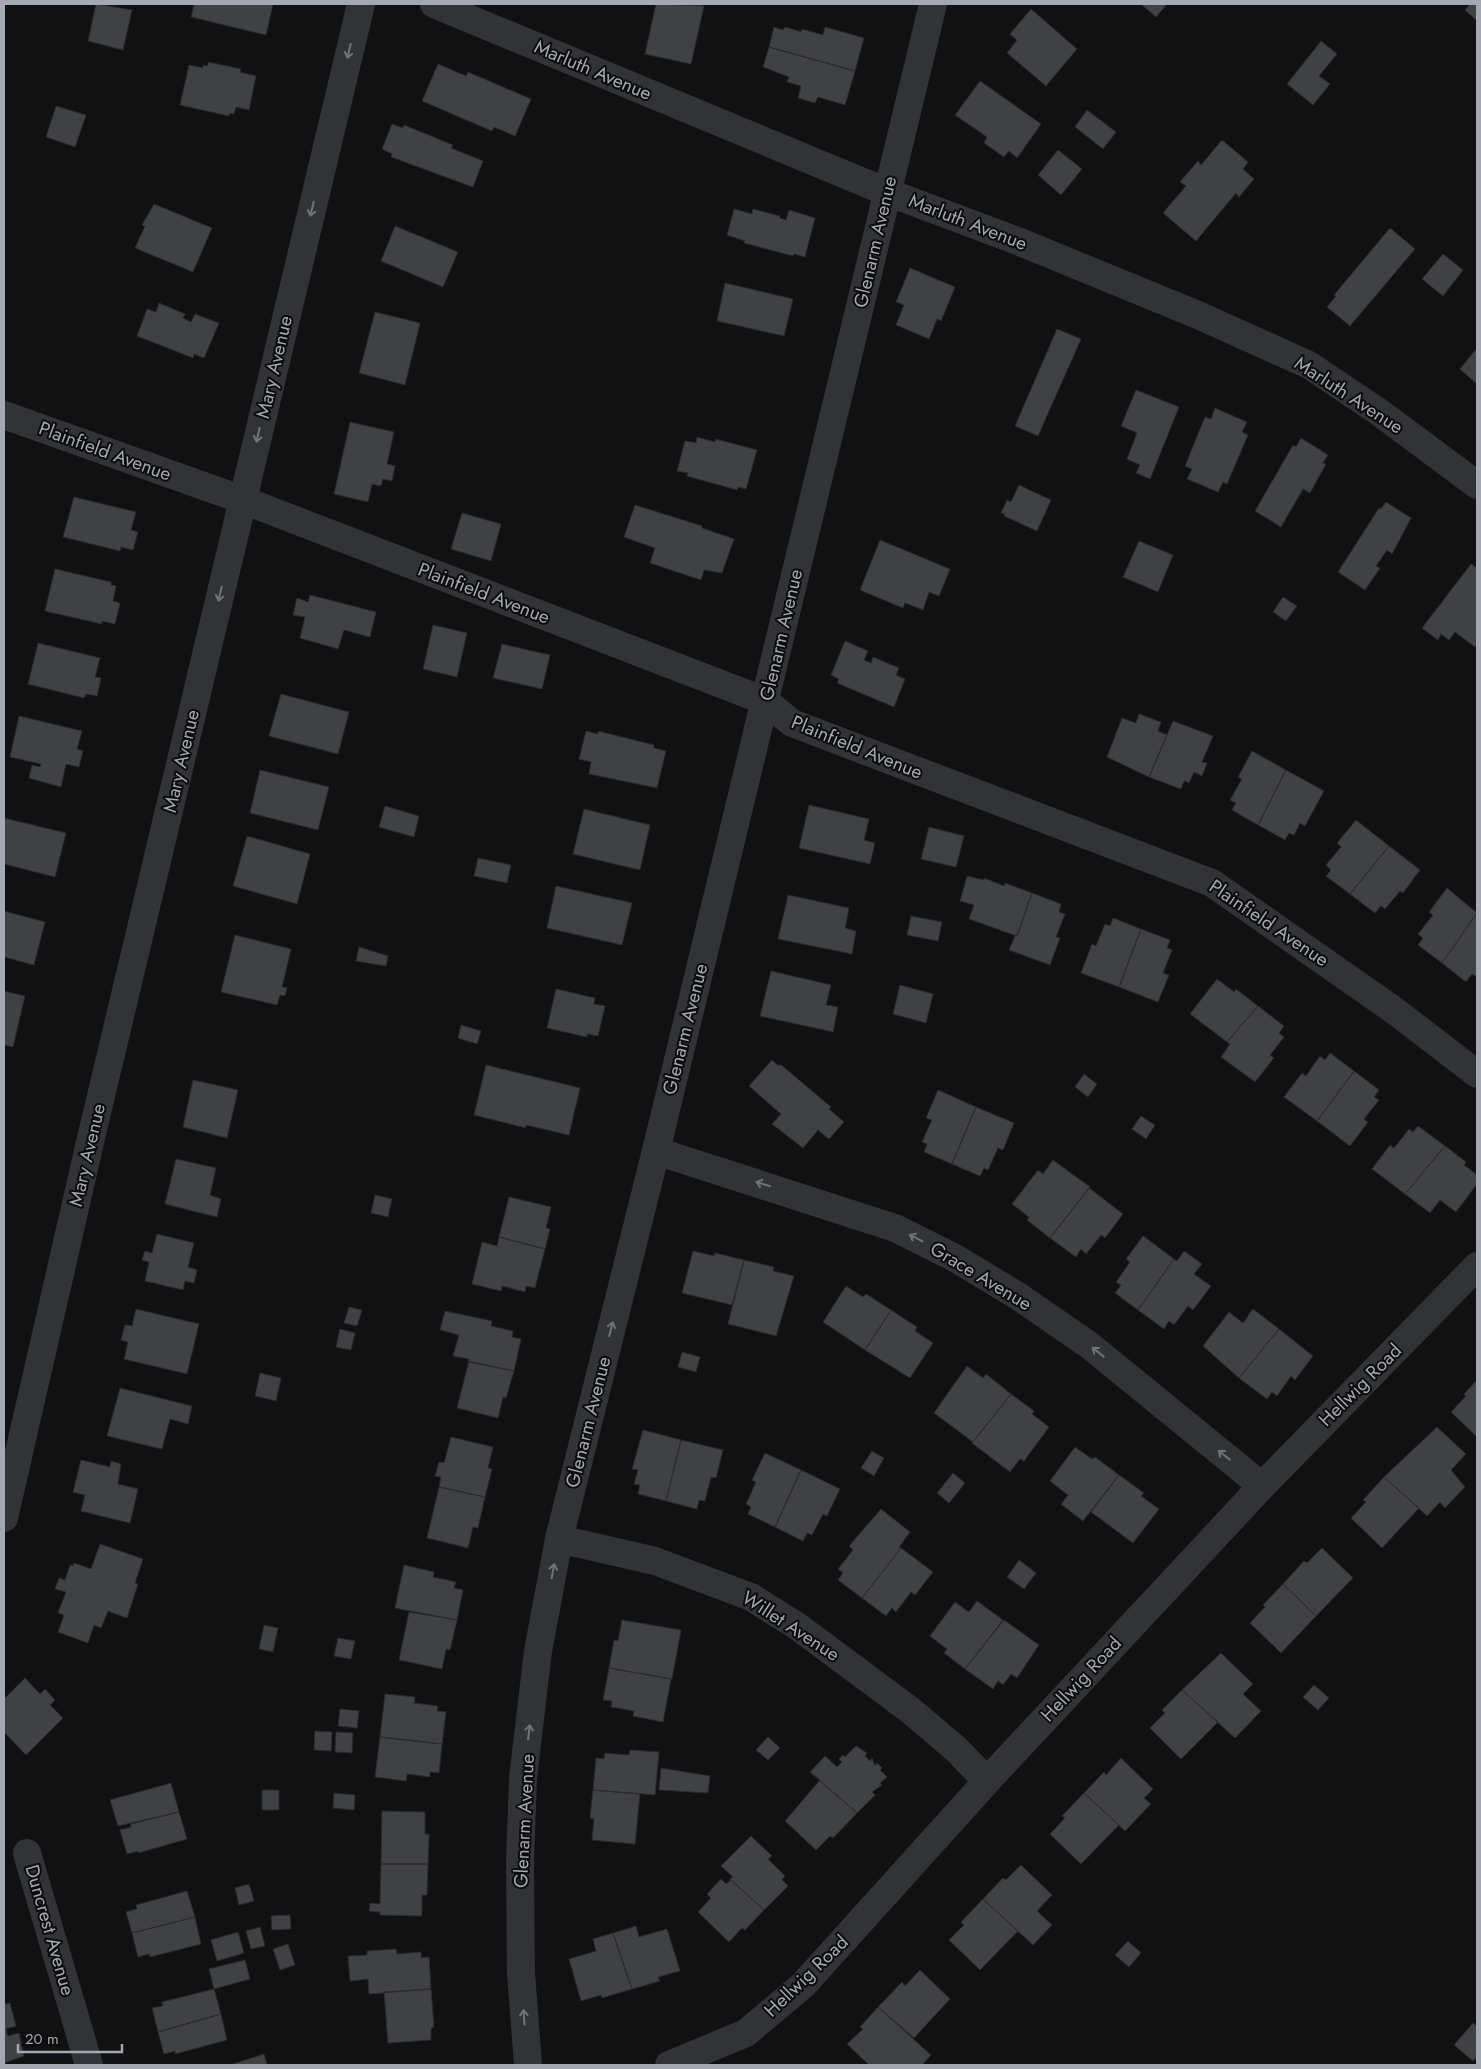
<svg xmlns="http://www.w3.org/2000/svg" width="1481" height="2069" font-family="Jost,sans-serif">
	<rect width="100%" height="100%" fill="#111112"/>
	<path fill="#404145" stroke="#2b2b2e" d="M96 4 132 10 123 50 88 41Z
		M191 4H273L266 35 191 17 194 5Z
		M656 4 704 6 691 64 645 54Z
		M1141 4H1167L1156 17Z
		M1470 4H1477V21L1465 10Z
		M1031 9 1077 49 1046 86 1007 53 1017 40 1010 34Z
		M774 27 783 30 785 27 801 32 802 29 823 35 825 27 864 38 855 71 769 47Z
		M1321 41 1337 54 1319 76 1330 84 1313 105 1287 84Z
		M769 47 855 71 845 105 818 97 815 103 798 98 801 86 787 82 789 77 763 67Z
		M208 62 241 69 240 72 256 76 249 110 236 107 234 114 230 113 229 116 180 105 189 65 203 68V65L208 66Z
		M438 64 466 76 468 72 531 99 515 136 494 127 492 131 422 101Z
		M980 81 1041 124 1017 158 1009 151 1004 157 984 143 987 137 955 115Z
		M56 106 86 115 75 147 46 137Z
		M1087 110 1116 132 1103 149 1075 127Z
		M392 124 403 128 404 125 453 145 451 148 483 161 473 187 391 157 392 154 382 149Z
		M1222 140 1248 162 1243 169 1254 179 1239 197 1236 193 1196 241 1163 213 1186 186 1180 182 1198 161 1201 165Z
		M1058 150 1082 169 1061 195 1038 175Z
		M154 204 212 228 193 272 135 248 145 226 142 225Z
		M734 209 752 214 753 209 780 216V218L786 220 789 210 815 218 805 257 794 254 793 256 744 243 745 241 727 235Z
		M395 226 458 252 443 287 381 261Z
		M1390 228 1415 249 1350 326 1327 307 1336 296 1334 295Z
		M1443 254 1463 270 1443 296 1422 279Z
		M910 268 955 287 941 321 937 319 929 339 896 325 904 305 896 302Z
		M725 283 793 299 784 336 717 321Z
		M159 303 185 314 183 318 191 322 195 314 219 323 204 358 194 354 193 358 137 336 147 309 156 312Z
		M375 312 420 323 405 385 359 373Z
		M1057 329 1081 339 1038 436 1015 426Z
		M1477 348V384L1460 369Z
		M1136 390 1179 407 1150 479 1136 473 1140 465 1127 459 1137 433 1121 426Z
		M1215 408 1247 422 1242 432 1248 435 1227 484 1223 482 1218 492 1187 479 1192 469 1185 466 1205 417 1211 419Z
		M350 422 394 432 387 464 395 466 392 481 383 479 381 486 372 484 368 502 334 494Z
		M697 437 715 442 716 439 757 450 746 489 738 487 737 490 687 476 688 473 677 471 685 441 696 443Z
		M1301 438 1328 455 1323 463 1326 464 1310 493 1303 489 1281 527 1255 511 1293 445 1296 447Z
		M1019 485 1051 500 1037 531 1004 516 1005 514 1001 513 1007 500 1011 502Z
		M74 497 136 512 131 530 138 532 133 550 121 547 120 551 63 537Z
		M1386 502 1411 518 1392 554 1387 550 1376 566 1380 568 1365 590 1338 572 1379 508 1381 509Z
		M635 505 702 526V528L734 539 722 573 704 570 701 580 650 563 655 548 624 537Z
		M462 513 501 524 491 561 451 549Z
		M880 540 950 569 939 596 929 592 923 610 905 603 903 608 860 590Z
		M1139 541 1173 555 1158 592 1123 577Z
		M1471 564 1477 568V644L1475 647 1455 632 1449 640 1441 634 1438 640 1422 628Z
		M55 569 111 582V585L116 586 113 601 120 603 115 624 102 621V624L45 611Z
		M310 595 376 612 370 637 344 630 338 649 300 638 305 617 293 615 297 598 308 602Z
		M1283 597 1297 606 1286 621 1273 612Z
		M433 625 467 633 457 677 423 669Z
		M845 641 868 651 864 660 871 663 873 657 899 668 896 675 905 679 894 707 837 683 839 679 831 675Z
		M38 643 100 658 95 677 101 678 97 696 86 694 84 698 28 684Z
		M502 644 550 655 542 689 493 678Z
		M281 694 349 712 338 754 269 736Z
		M1139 714 1161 722 1158 731 1167 735 1149 777 1107 757 1122 718 1136 723Z
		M19 716 82 731 77 749 83 751 79 767 66 764 61 787 29 778 32 765 40 767 41 764 10 757Z
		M1173 721 1213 736 1202 762 1207 763 1202 776 1194 772 1189 783 1184 781 1181 789 1149 777Z
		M586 731 598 734V731L654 745V748L666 751 657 788 589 774 591 762 579 759Z
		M1252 751 1286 770 1258 825 1232 810 1236 803 1230 800 1242 779 1238 777Z
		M260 770 329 787 318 830 250 813Z
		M1286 770 1324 791 1305 826 1300 823 1294 835 1289 833 1285 840 1258 825Z
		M809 805 869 819 864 840 875 843 870 864 799 848Z
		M385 806 419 816 414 837 379 827Z
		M584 809 650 825 640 870 573 854Z
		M4 818 66 833 55 877 4 864Z
		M1356 820 1389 846 1350 894 1326 876 1331 870 1326 865 1341 847 1337 843Z
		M929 827 964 836 956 867 921 859Z
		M247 836 310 854 297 904 233 886Z
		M1389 846 1420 870 1403 893 1400 891 1385 909 1381 906 1375 913 1350 894Z
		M478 858 511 865 507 883 474 876Z
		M967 876 984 880V878L1004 886 1005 883 1032 893 1017 936 969 919 974 905 960 901Z
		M556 886 632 903 622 945 547 928Z
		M1447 888 1477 913 1442 963 1418 945 1423 938 1418 934 1433 915 1429 912Z
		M1032 893 1061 904 1059 912 1065 914 1056 937 1060 938 1050 965 1009 950 1015 936H1017Z
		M788 895 849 908 845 928 856 931 852 954 778 939Z
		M4 911 45 922 34 965 4 957Z
		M1477 913V977L1472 974 1466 982 1442 963Z
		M911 916 942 922 938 941 907 935Z
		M1113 918 1141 929 1119 987 1081 973 1092 944 1096 946 1105 924 1110 926Z
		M1141 929 1170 940 1167 948 1172 950 1163 973 1169 975 1158 1002 1119 987Z
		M235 935 291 949 282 987 287 988 285 996 280 995 277 1005 221 992Z
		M359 947 388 956 386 966 356 961Z
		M771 971 831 985 826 1005 838 1007 833 1032 760 1016Z
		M1217 979 1234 992 1236 989 1258 1006 1227 1042 1190 1014Z
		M900 985 933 994 926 1023 893 1014Z
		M556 989 595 998 594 1004 605 1006 598 1036 587 1034V1037L547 1028Z
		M4 991 25 996 13 1047 4 1045Z
		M1258 1006 1284 1026 1279 1033 1284 1037 1270 1055 1274 1058 1255 1082 1221 1057 1230 1044 1227 1042Z
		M461 1025 481 1031 477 1044 458 1038Z
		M1330 1053 1354 1071 1317 1121 1284 1097 1302 1073 1306 1076 1320 1056 1325 1060Z
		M772 1060 779 1066 780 1064 831 1107 829 1109 844 1122 829 1139 818 1130 803 1148 772 1124 781 1114 749 1086Z
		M486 1065 580 1088 569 1135 526 1125V1128L474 1115Z
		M1354 1071 1379 1090 1374 1097 1379 1100 1364 1119 1368 1122 1350 1146 1317 1121Z
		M1084 1074 1097 1084 1088 1097 1075 1087Z
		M193 1080 238 1090 227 1138 183 1127Z
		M938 1090 976 1107 952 1164 924 1152 927 1144 922 1142 932 1120 926 1118Z
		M976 1107 1014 1123 1003 1150 998 1148 988 1170 984 1168 980 1176 952 1164Z
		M1141 1116 1155 1125 1146 1139 1132 1129Z
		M1418 1126 1445 1146 1405 1194 1372 1169 1390 1145 1394 1148 1409 1129 1413 1132Z
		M1445 1146 1466 1162 1464 1165 1477 1175V1184L1456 1212 1440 1200 1430 1213 1405 1194Z
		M176 1159 216 1168 210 1195 221 1199 217 1217 165 1204Z
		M1053 1160 1090 1187 1050 1238 1027 1220 1029 1217 1012 1204 1038 1170 1043 1174Z
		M1089 1188 1123 1214 1105 1238 1101 1235 1086 1254 1081 1249 1076 1257 1050 1238Z
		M375 1195 392 1199 388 1217 371 1213Z
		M509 1197 551 1207 546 1228 550 1229 545 1249 499 1237Z
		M157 1234 194 1243 188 1267 197 1270 194 1283 185 1281 183 1290 145 1281 149 1262 142 1260 145 1251 152 1253Z
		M1143 1236 1174 1259 1138 1310 1115 1293 1121 1285 1116 1282 1130 1262 1126 1259Z
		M499 1237 545 1249 535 1288 526 1286 525 1292 502 1286 501 1291 472 1284 482 1242 497 1246Z
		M693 1251 714 1256 715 1253 744 1260 732 1305 682 1293Z
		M1184 1251 1202 1264 1194 1274 1211 1286 1193 1310 1188 1306 1174 1325 1169 1321 1164 1329 1138 1310 1174 1259 1177 1261Z
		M744 1260 774 1267 773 1271 794 1276 776 1336 728 1324Z
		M846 1286 863 1297 866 1294 891 1310 865 1350 823 1322Z
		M349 1307 362 1310 357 1326 344 1323Z
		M136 1309 199 1324 187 1374 124 1359 128 1342 121 1340 125 1325 132 1326Z
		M1253 1309 1279 1329 1239 1378 1203 1346 1229 1312 1243 1323Z
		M891 1310 917 1327 915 1331 933 1343 910 1378 865 1350Z
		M445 1311 492 1321 491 1326 513 1331 512 1337 521 1339 514 1371 468 1362 469 1359 453 1356 459 1335 440 1330Z
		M340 1329 355 1333 351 1350 336 1347Z
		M1279 1329 1313 1356 1295 1380 1291 1376 1277 1396 1272 1392 1267 1399 1239 1378Z
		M682 1352 700 1357 696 1372 678 1367Z
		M469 1361 514 1371 506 1398 503 1397 498 1418 457 1408Z
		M967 1366 983 1378 986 1374 1011 1394 973 1442 934 1413Z
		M260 1373 281 1378 276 1401 255 1396Z
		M1477 1380V1437L1451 1412 1466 1396 1464 1394Z
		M120 1388 192 1406 188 1424 170 1419 162 1449 107 1436Z
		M1011 1394 1034 1411 1032 1414 1049 1427 1024 1461 1020 1459 1010 1472 972 1443Z
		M1437 1427 1466 1454 1451 1470 1465 1487 1445 1508 1440 1502 1427 1516 1384 1477Z
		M643 1430 681 1440 666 1501 638 1494 640 1485 634 1484 638 1470 632 1469Z
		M451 1437 493 1447 488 1468 492 1469 485 1497 439 1487 441 1477 435 1476 439 1462 444 1463Z
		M681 1440 723 1450 716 1478 711 1477 705 1501 699 1500 697 1509 666 1501Z
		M1075 1447 1092 1459 1095 1457 1119 1475 1083 1521 1061 1504 1068 1495 1050 1481Z
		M872 1451 884 1458 874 1476 861 1468Z
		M765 1453 801 1470 775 1527 748 1514 751 1507 746 1504 756 1482 752 1480Z
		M81 1460 110 1467 111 1461 121 1464 118 1484 138 1489 130 1523 81 1511 85 1495 73 1492Z
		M801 1470 840 1489 827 1516 823 1514 812 1535 807 1533 803 1541 775 1527Z
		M953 1473 965 1483 949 1503 937 1493Z
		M1119 1475 1144 1493 1141 1496 1159 1509 1133 1543 1091 1512Z
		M1384 1477 1419 1508 1382 1548 1351 1518 1366 1502 1363 1500Z
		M439 1487 485 1497 478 1528 473 1527 468 1548 427 1538Z
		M881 1509 910 1532 899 1547 901 1548 898 1552 862 1598 838 1580 843 1573 838 1569 853 1550 849 1546Z
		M100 1544 143 1559 135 1583 138 1584 127 1618 108 1611 101 1628 94 1625 88 1643 58 1632 64 1615 58 1613 66 1592 55 1589 59 1578 65 1580 70 1565 73 1566 74 1563 91 1569Z
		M901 1548 933 1572 915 1595 911 1592 896 1612 892 1608 886 1616 862 1598Z
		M1322 1548 1353 1578 1316 1616 1283 1584 1304 1561 1307 1563Z
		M1019 1560 1036 1573 1024 1589 1007 1577Z
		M404 1565 434 1572 433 1577 456 1582 454 1588 463 1590 457 1620 395 1608Z
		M1283 1584 1316 1616 1281 1653 1250 1623 1265 1607 1263 1605Z
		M977 1601 1003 1620 965 1669 944 1653 947 1649 930 1636 955 1602 969 1612Z
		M409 1612 457 1620 450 1650 446 1649 442 1669 399 1660Z
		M622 1620 681 1630 672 1679 609 1668 614 1640 618 1641Z
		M1004 1620 1039 1645 1017 1678 1011 1674 1003 1685 998 1681 993 1689 965 1669Z
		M264 1625 278 1628 273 1652 259 1649Z
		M338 1638 355 1641 351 1659 334 1656Z
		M1221 1653 1253 1684 1243 1694 1261 1711 1235 1738 1182 1690Z
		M609 1668 671 1679 663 1722 633 1716 634 1711 611 1707 612 1701 603 1700Z
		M25 1678 40 1694 45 1689 55 1700 50 1705 63 1718 26 1755 4 1732V1699Z
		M1314 1685 1329 1698 1318 1710 1303 1697Z
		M1182 1690 1218 1722 1181 1759 1150 1728 1165 1713 1162 1710Z
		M385 1694 415 1697 414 1703 438 1706 437 1711 446 1712 442 1744 380 1737Z
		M340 1709 359 1711 357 1728 338 1726Z
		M315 1731 332 1732 331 1751 314 1750Z
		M336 1732 353 1733 352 1753 335 1752Z
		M380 1737 442 1744 439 1773 430 1772V1777L407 1774 406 1781 375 1777Z
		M768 1737 780 1748 768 1760 756 1750Z
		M856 1746 867 1753 865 1756 870 1761 872 1758 875 1766 877 1763 882 1768 880 1770 887 1777 880 1783 882 1785 872 1792 875 1795 857 1813 810 1772 825 1756 837 1767 842 1762 839 1759 843 1755 845 1757Z
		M630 1750 659 1752 655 1795 593 1790 596 1758 604 1759 605 1753 629 1755Z
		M1121 1758 1153 1789 1144 1798 1151 1804 1125 1831 1084 1793 1104 1772 1106 1775Z
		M661 1768 710 1776 708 1793 659 1790Z
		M810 1772 857 1813 833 1838 830 1836 816 1850 785 1821 820 1780Z
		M171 1783 179 1812 118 1826 110 1800Z
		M262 1790H279V1810H262Z
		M593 1790 640 1794 635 1844 592 1840 594 1819 590 1818Z
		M334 1793 355 1795 354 1810 333 1808Z
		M1084 1793 1119 1825 1081 1864 1050 1834 1065 1818 1062 1816Z
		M382 1811 425 1812V1834H429L428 1864H381Z
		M179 1812 187 1839 138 1853V1851L127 1854 120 1830 131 1827V1824Z
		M751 1836 772 1856 768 1859 785 1876 782 1880 788 1886 764 1910 730 1879 733 1877 721 1866Z
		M381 1864H428L427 1895H422V1916L380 1915V1912L369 1911 370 1903 380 1904Z
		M1021 1865 1052 1895 1037 1911 1052 1925 1033 1945 983 1899 1003 1878 1006 1880Z
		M721 1879 726 1884 731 1880 764 1910 745 1930 742 1928 729 1942 698 1912 711 1898 707 1894Z
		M249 1884 254 1901 239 1905 235 1888Z
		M187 1891 195 1917 132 1933 126 1912 137 1909 136 1905Z
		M983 1899 1018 1931 980 1970 949 1940 964 1925 961 1922Z
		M290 1915 291 1929 272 1930 271 1916Z
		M195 1917 201 1944 150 1957 149 1954 138 1957 132 1933Z
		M636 1926 639 1937 667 1929 680 1971 658 1977 660 1981 632 1989 613 1933Z
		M260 1927 265 1946 251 1949 246 1931Z
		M238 1932 244 1953 217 1961 211 1940Z
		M613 1933 632 1989 602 1998 601 1995 581 2001 569 1959 596 1951 593 1939Z
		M1128 1941 1141 1953 1129 1967 1115 1955Z
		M288 1944 295 1965 280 1970 273 1949Z
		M396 1949 397 1954 421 1952V1958L429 1957 431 1989 369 1994 368 1979 350 1981 348 1956 367 1955V1951Z
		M245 1960 250 1979 214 1989 209 1969Z
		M920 1970 950 1999 914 2038 878 2007 902 1982 905 1986Z
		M214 1989 221 2014 158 2032 152 2008 163 2006 162 2002Z
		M431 1989 434 2027 431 2028V2040L388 2043 384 1992Z
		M10 2003 16 2026 6 2029 7 2033 4 2034V2004Z
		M878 2007 931 2055 922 2065H869L847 2044 863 2029 860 2027Z
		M221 2014 227 2040 175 2054V2051L164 2054 158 2032Z
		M1473 2023 1477 2026V2057L1473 2061 1454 2045Z
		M7 2033 8 2036 19 2033 24 2056 4 2063V2034Z
		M264 2054 267 2065H233V2064Z"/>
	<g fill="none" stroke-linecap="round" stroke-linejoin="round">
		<path stroke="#323337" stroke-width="28" d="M434 4 887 192 1020 242 1198 315 1309 365 1379 412 1477 485
			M4 415 243 500 765 701 792 723 1212 883 1395 1011 1477 1074
			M656 1151 895 1228 955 1258 1018 1296 1089 1345 1262 1486
			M4 1518 91 1138 361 4
			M559 1539 655 1561 751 1597 797 1626 910 1710 956 1749 987 1781
			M27 1853 89 2065
			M528 2065 521 1973 520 1861 523 1778 538 1651 559 1539 656 1151 933 4
			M669 2065 746 2033 803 1985 987 1781 1262 1486 1477 1266"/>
	</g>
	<defs><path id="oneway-shaft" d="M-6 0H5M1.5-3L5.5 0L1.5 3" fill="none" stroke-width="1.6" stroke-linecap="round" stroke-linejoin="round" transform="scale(1.25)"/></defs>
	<g stroke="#70737b">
		<use href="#oneway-shaft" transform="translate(349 51) rotate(103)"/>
		<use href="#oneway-shaft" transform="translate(312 209) rotate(103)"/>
		<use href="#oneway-shaft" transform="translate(258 435) rotate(103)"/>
		<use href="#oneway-shaft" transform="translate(220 594) rotate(103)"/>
		<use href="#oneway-shaft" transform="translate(763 1184) rotate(-163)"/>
		<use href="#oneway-shaft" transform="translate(916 1238) rotate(-153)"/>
		<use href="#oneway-shaft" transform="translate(611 1329) rotate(-76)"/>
		<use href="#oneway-shaft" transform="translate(1098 1352) rotate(-141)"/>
		<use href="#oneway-shaft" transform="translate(1224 1455) rotate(-141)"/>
		<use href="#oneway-shaft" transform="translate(553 1571) rotate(-80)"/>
		<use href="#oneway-shaft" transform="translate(529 1732) rotate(-83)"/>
		<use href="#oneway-shaft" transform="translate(524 2017) rotate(-94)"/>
	</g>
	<g text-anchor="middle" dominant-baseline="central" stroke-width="4" stroke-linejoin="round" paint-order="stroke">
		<g font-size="19" fill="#a3a8b3" stroke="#0c0c0d">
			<text transform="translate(593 70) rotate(23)">Marluth Avenue</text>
			<text transform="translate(968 222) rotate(21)">Marluth Avenue</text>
			<text transform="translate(875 242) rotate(-77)">Glenarm Avenue</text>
			<text transform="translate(274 367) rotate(-77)">Mary Avenue</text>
			<text transform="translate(1349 395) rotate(33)">Marluth Avenue</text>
			<text transform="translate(105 451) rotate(20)">Plainfield Avenue</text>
			<text transform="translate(484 593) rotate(21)">Plainfield Avenue</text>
			<text transform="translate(781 635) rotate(-77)">Glenarm Avenue</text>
			<text transform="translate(857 747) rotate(22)">Plainfield Avenue</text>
			<text transform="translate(181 761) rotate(-77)">Mary Avenue</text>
			<text transform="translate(1269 923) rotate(34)">Plainfield Avenue</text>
			<text transform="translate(685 1029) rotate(-76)">Glenarm Avenue</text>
			<text transform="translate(87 1155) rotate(-77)">Mary Avenue</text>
			<text transform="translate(981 1276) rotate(31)">Grace Avenue</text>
			<text transform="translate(1360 1385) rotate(-45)">Hellwig Road</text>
			<text transform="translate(588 1422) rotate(-76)">Glenarm Avenue</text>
			<text transform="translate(791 1626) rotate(33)">Willet Avenue</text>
			<text transform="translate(1081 1679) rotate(-47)">Hellwig Road</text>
			<text transform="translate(524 1821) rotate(-87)">Glenarm Avenue</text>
			<text transform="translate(50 1930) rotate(74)">Duncrest Avenue</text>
			<text transform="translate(806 1976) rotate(-44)">Hellwig Road</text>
		</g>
	</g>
	<rect width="1481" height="2069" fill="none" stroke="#a3a8b3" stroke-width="10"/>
	<path d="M18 2044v8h104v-8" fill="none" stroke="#a3a8b3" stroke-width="2.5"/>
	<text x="25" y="2044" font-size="15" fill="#a3a8b3" stroke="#0c0c0d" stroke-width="4" paint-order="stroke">20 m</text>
</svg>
